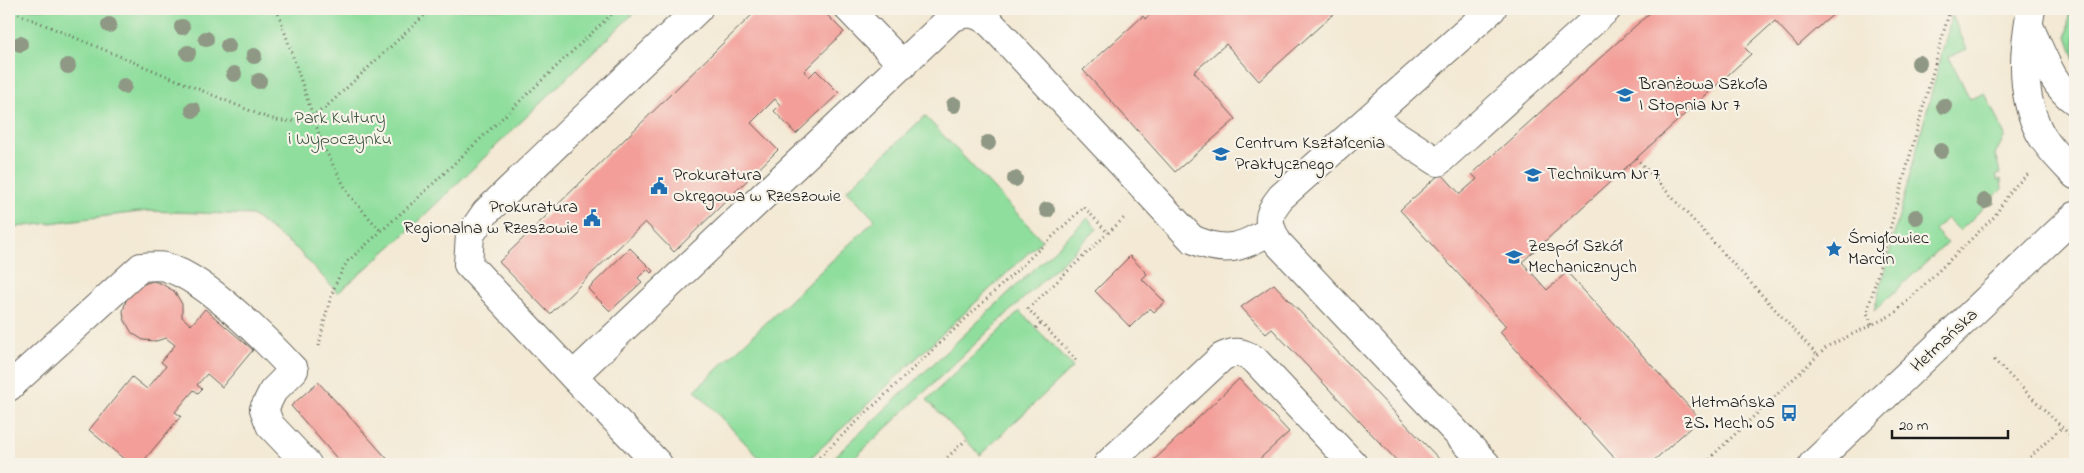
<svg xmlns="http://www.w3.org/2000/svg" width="2084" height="473" font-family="'Indie Flower',sans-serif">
	<rect width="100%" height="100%" fill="#f7f3e8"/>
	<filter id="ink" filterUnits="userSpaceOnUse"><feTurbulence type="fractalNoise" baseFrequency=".02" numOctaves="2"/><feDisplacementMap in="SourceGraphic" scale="10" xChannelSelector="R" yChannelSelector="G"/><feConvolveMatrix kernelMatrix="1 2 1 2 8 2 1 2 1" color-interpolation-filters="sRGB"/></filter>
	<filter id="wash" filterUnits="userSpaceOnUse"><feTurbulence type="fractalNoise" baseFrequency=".0096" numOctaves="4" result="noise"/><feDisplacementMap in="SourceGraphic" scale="20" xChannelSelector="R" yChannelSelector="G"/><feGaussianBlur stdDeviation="1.12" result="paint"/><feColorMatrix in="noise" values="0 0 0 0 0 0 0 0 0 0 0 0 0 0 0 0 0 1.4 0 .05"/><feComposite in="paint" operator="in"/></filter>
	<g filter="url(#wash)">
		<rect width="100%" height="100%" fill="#f3e9d4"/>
		<path fill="#8fde9d" stroke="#567d5c" d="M9 9H638L405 234 338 293 297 249 252 215 148 211 9 228Z
			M2069 14 2075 20V59L2067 36Z
			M1952 15 1967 49 1949 57 1970 99 1985 93 2005 136 1995 154 2000 173 1996 175 1998 180 2001 179 2002 189 1960 231 1947 218 1935 230 1947 243 1874 311Z
			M925 116 1042 240 804 464H765L695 390 875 220 847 190Z
			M1088 218 1097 229 848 464H827Z
			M1020 311 1073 367 980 455 927 400Z"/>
		<g id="blocks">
			<path fill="#f39e98" d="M758 9H821L844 32 804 71 809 77 816 70 839 93 796 134 774 111 780 105 775 99 751 123 778 150 674 252 645 222 550 314 499 262Z
				M1156 9H1339L1259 81 1226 44 1194 72 1236 119 1175 172 1083 70 1143 16 1145 19Z
				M1654 9H1839L1798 46 1775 21 1745 48 1751 54 1522 262 1547 290 1567 272 1700 419 1650 464H1620L1500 332 1506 326 1400 210 1441 173 1460 194 1477 179 1472 174Z
				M630 248 653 271 651 273 647 269 638 278 642 282 610 311 588 289Z
				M1130 256 1147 274 1142 279 1165 302 1154 312 1150 308 1130 327 1095 291Z
				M153 281 160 283 174 291 182 304V317L191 325 205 309 253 350 222 387 207 374 197 385 202 389 198 393 194 390 175 412 181 416 141 464H130L89 430 132 377 147 389 166 366 161 362 175 345 166 338 156 341 143 340 132 333 124 319 123 311 127 297 141 285Z
				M1274 284 1378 395 1444 464H1400L1272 329 1266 334 1241 307Z
				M1239 379 1289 432 1254 464H1150Z
				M318 382 330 395 392 464H342L326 446 291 406Z"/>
		</g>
	</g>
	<g filter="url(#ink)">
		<use href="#blocks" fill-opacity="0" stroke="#67645c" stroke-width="1"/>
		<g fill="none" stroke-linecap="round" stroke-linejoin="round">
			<g stroke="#67645c" stroke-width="30">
				<path id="minor" d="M849 9 903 65
					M2031 9C2024 48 2020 89 2037 127 2045 145 2062 161 2075 175
					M2029 26C2041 51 2052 86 2075 101
					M1370 118 1438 162 1607 9
					M573 376 468 264 470 235 486 212 698 9
					M9 387 141 267C149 267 158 265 165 267 204 277 265 339 294 370L273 391 264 409 270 425 307 464
					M658 464 573 376 949 20C965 10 978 12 992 25L1192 239C1225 254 1242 248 1271 230
					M1108 464 1222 357C1236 350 1242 352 1255 360L1353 464
					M1486 464 1278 243C1267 223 1266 215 1281 197L1492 9
					M1813 464 2075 216"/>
			</g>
			<path stroke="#67645c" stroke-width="3" stroke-dasharray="1 4" stroke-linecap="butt" d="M277 9 323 146 349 195 380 230
				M9 10 258 114C286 125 300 124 325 108L431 9
				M1636 158 1818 356
				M1872 324 1867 313 1950 9
				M1036 328 1041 323
				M319 346C325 317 331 286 348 261L419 197 617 9
				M1076 360 1028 309 1108 233
				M1994 360 2075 440
				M812 464 1084 207 1108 233 1125 217
				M940 464 966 440
				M1708 464 1711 457 1828 346 1894 314 1994 217 2012 189 2028 174
				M2023 464 2062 427"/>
			<use href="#minor" stroke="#fff" stroke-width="28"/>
		</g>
		<g fill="#8f9884">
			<circle cx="109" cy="25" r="8"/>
			<circle cx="182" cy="27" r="8"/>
			<circle cx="206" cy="39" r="8"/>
			<circle cx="20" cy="44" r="8"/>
			<circle cx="228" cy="46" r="8"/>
			<circle cx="188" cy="53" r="8"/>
			<circle cx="254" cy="56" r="8"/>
			<circle cx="1919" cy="63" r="8"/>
			<circle cx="68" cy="66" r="8"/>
			<circle cx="234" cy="74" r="8"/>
			<circle cx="259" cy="81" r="8"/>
			<circle cx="124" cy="86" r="8"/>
			<circle cx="954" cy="105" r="8"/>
			<circle cx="1944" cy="106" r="8"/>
			<circle cx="193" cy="110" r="8"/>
			<circle cx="988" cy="143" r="8"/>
			<circle cx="1941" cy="151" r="8"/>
			<circle cx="1015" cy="179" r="8"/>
			<circle cx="1985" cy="201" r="8"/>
			<circle cx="1047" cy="210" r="8"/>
			<circle cx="1916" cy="217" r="8"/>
		</g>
	</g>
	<defs>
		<g id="school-bare" transform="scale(1.35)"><path d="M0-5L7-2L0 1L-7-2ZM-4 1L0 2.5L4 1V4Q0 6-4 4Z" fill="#1f6fb2" stroke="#f7f3e8" stroke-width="2.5" paint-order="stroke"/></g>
		<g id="civic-bare" transform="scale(1.35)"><path d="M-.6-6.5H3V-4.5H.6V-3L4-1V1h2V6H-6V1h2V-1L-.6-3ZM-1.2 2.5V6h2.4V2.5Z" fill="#1f6fb2" stroke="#f7f3e8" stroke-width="2.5" paint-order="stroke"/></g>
		<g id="sight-bare" transform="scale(1.35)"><path d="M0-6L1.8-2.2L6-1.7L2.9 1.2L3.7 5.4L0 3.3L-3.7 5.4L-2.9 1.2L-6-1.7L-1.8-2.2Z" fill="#1f6fb2" stroke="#f7f3e8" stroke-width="2.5" paint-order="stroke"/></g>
		<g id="bus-bare" transform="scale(1.35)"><path d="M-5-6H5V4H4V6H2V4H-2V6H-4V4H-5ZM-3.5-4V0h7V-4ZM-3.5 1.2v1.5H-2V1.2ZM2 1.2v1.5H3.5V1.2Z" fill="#1f6fb2" stroke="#f7f3e8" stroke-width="2.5" paint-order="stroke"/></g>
	</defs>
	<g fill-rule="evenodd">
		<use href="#school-bare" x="1625" y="95"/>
		<use href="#school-bare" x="1221" y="154"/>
		<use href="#school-bare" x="1533" y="175"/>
		<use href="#civic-bare" x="659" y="186"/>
		<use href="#civic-bare" x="592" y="218"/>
		<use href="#sight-bare" x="1834" y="249"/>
		<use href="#school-bare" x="1514" y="257"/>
		<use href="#bus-bare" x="1789" y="413"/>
	</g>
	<g text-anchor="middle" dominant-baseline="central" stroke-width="4.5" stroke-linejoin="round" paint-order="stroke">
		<g font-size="18" fill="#1c1c1c" stroke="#f7f3e8" text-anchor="start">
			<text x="1639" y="85">Branżowa Szkoła<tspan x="1639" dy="21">I Stopnia Nr 7</tspan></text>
			<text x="1235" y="144">Centrum Kształcenia<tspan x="1235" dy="21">Praktycznego</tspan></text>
			<text x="1547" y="175">Technikum Nr 7</text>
			<text x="673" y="176">Prokuratura<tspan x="673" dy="21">Okręgowa w Rzeszowie</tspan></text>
			<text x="578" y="208" text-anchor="end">Prokuratura<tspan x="578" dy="21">Regionalna w Rzeszowie</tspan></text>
			<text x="1848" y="239">Śmigłowiec<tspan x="1848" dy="21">Marcin</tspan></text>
			<text x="1528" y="247">Zespół Szkół<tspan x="1528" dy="21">Mechanicznych</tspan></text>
			<text x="1775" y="403" text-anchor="end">Hetmańska<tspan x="1775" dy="21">ZS. Mech. 05</tspan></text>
		</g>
		<g font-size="18" fill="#3e5643" stroke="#f7f3e8">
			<text x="340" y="119">Park Kultury<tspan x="340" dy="21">i Wypoczynku</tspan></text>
		</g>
		<g font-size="18" fill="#1c1c1c" stroke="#f7f3e8">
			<text transform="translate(1945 341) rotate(-43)">Hetmańska</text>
		</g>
	</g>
	<rect width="2084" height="473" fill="none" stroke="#f7f3e8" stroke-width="30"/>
	<path d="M1892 430v8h116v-8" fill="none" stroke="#1c1c1c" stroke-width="2.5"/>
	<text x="1899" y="430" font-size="15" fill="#1c1c1c" stroke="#f7f3e8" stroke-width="4" paint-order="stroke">20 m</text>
</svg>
